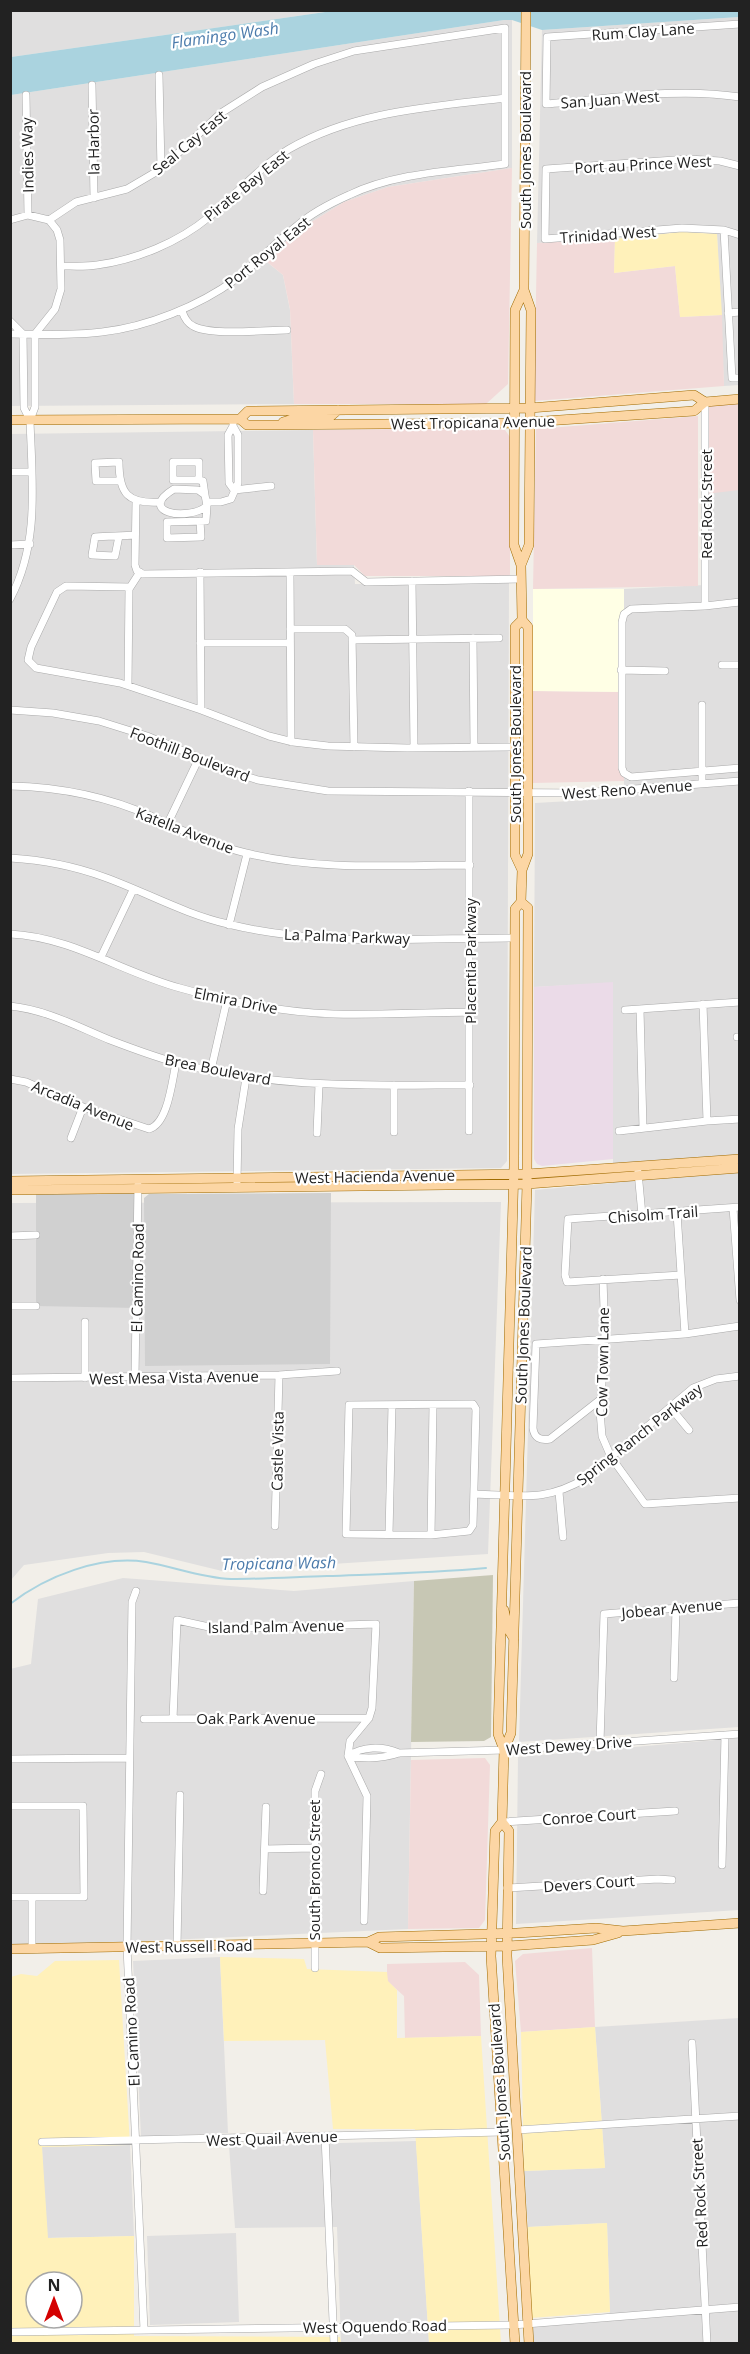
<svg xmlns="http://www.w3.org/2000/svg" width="750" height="2354" font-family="'Open Sans',sans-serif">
	<rect width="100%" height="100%" fill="#f2efe9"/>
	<path fill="#e0dfdf" d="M11 10 332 11 11 57Z
		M739 17V385L724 386 717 234 682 232 615 239 537 243 542 30Z
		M504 20H512V168L388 187 344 202 297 231 267 262 283 275 290 310 294 404 11 406V95Z
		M313 430 317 565H354L355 584 509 583 507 1161 501 1168 11 1174 10 434Z
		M739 488V1727L519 1742 535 1190 613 1183V983L534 987 535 803 624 798V589L705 585 706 492Z
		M501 1202 488 1554 222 1571 144 1552 108 1553 24 1565 11 1580V1203Z
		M123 1578 294 1591 414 1581 408 1929 11 1947 10 1669 31 1664 38 1599Z
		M739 1738V1910L516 1924 518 1757Z
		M220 1957 228 2133 141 2137 133 1961Z
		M739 2018V2343H530L529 2327 610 2321 607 2223 528 2227 524 2171 605 2168 595 2027Z
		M416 2141 429 2343H341L337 2227 235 2228 229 2146Z
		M130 2145 134 2236 45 2238 42 2147Z
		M236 2233 239 2322 150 2325 147 2236Z"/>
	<path fill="#f2dad9" d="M512 168 508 384 486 404H294L290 309 283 275 266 261 297 231 344 202 388 187Z
		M615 239 614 273 675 266 680 317 722 315 724 386 534 401 537 243Z
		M739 400V490L706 494V402Z
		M698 416V586L533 589 536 429Z
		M490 428 505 430 510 437V576H365L354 565H317L313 430Z
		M533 691 624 692V781L533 783Z
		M485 1758 490 1765 485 1920 479 1928 408 1929 411 1760Z
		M592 1948 595 2027 521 2032 515 1961 523 1954Z
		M465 1962 479 1975 481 2036 405 2038 404 1996 387 1981V1964Z"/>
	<path fill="#ebdbe8" d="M613 982V1159L542 1166 537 1164 534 1159V987Z"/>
	<path fill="#ffffe5" d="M533 589H624V692L533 691Z"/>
	<path fill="#d0d0d0" d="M36 1181 139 1186 137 1308 36 1306Z
		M331 1193 330 1364 145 1366 144 1198 149 1194Z"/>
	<path fill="#c7c7b4" d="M493 1575 491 1737 484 1741 411 1742 414 1581Z"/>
	<path fill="#fff1ba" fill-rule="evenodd" d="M682 232 717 234 722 315 680 317 675 266 614 273 615 239Z
		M220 1957 304 1959 307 1969 387 1972 388 1981 397 1990V2038L481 2036 501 2343H429L415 2129H333L325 2040 224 2041Z
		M119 1960 130 2145 42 2147 48 2238 134 2236V2336L340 2337 341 2343 11 2344V1977L21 1974 37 1976 55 1961ZM36 2282H72V2318H36Z
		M595 2027 605 2168 524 2171 521 2032Z
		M607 2223 610 2312 530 2318 528 2227Z"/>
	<path fill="#aad3df" d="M332 11H739V17L542 30 512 20H504L11 95V57Z"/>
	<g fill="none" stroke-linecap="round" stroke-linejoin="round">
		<path stroke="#aad3df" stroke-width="2" d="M10 1604C46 1576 100 1555 146 1562 175 1567 202 1578 231 1579 263 1579 295 1577 327 1576 380 1574 433 1573 486 1568"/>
		<g stroke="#a9a9a9" stroke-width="8">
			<path id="minor" d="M740 24 547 37 546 104C609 99 676 87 740 97
				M159 75 161 169
				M92 85 94 198
				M26 95 28 215
				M740 166 720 161 689 159 546 169 545 239 682 228 724 230 740 235
				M10 220 28 215 49 220 57 230 60 240 61 289 55 309 35 334V407L30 420C32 481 40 543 10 599
				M724 230 732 378H740
				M61 266C73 266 85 267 97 265 136 260 179 242 209 217 236 195 259 167 289 149 355 111 431 107 505 98
				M182 311C184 317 187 323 193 326 210 336 265 330 287 330
				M728 313 740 312
				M10 321 23 334 24 408 30 420
				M10 334C41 334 72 336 102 332 147 327 199 306 236 279 258 262 276 242 298 225 313 212 331 203 349 195 397 172 454 171 505 164V28L354 51 314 64 262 87 221 113 161 169 127 189 76 202 49 220
				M705 402V606
				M233 426 228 435 229 483 234 490
				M10 472H32
				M199 480H173V462H199V480L203 481 205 495
				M119 481H96L95 463 119 462C119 494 128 504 160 502
				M174 489 198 490 205 495 207 506C187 522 136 512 174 489Z
				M234 490 271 486
				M136 502 135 565 137 571 143 574 352 571 366 582 521 579
				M207 502H221L231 499 238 483V435L233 426V419
				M200 521 201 537 167 538V522L206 521 207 506
				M119 536 115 556 92 555 95 537C108 536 122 536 135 535
				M10 545 30 544
				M200 572 201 710
				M290 572 291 742
				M412 581 414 748
				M130 587 66 586 57 592 31 647 28 660 36 668 120 683 201 710 269 736 293 742 328 746 407 748 515 747
				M740 602 705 606 631 609 624 614 622 622V768L624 773 631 777 740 768
				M290 629H345L352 635 354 747
				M473 638 474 747
				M352 640 499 638
				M200 643H290
				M722 665H740
				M621 670 665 671
				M128 685 129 589 140 572
				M10 710 53 713 99 721 147 736 239 774 258 780 328 791 581 793 740 781
				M702 784V705
				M10 786C59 787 109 797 153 817 183 831 213 845 246 853 319 871 395 865 470 865
				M469 791V1131
				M167 825 199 758
				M10 858C43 860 74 866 104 877 146 892 184 914 228 924 321 947 420 938 515 938
				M229 925 247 854
				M10 934C72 937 121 972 180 988 229 1002 281 1012 333 1014 378 1015 425 1013 470 1012
				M101 957 133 890
				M703 1004 707 1121
				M10 1006C47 1010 76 1026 110 1040 131 1048 152 1056 174 1062 271 1089 371 1085 470 1085
				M640 1009 643 1128
				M625 1010 740 1002
				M737 1037H740
				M211 1070 227 1000
				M10 1079 26 1082 83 1107 149 1129C168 1124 172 1081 176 1063
				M619 1131 707 1121 740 1119
				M394 1132V1085
				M317 1133 319 1085
				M71 1138 83 1107
				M638 1172 642 1215
				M237 1182 238 1129 246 1078
				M733 1208 740 1300
				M677 1213 685 1334
				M10 1236 36 1235
				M681 1275 567 1282 565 1275 568 1219 740 1207
				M603 1279 605 1340 600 1411 602 1436 611 1457 645 1504 740 1498
				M10 1306H36
				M135 1377 138 1185
				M10 1378 279 1375 337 1371
				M85 1378V1322
				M601 1399 550 1439C541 1441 534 1438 533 1428L536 1344 685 1334 740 1326
				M473 1404 476 1409 473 1525 469 1531 431 1535 346 1534 349 1405Z
				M670 1407 689 1430
				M559 1492 563 1537
				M474 1494C520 1495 544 1503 586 1478L693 1388 716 1379 740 1376
				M275 1526 279 1375
				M389 1534 392 1405
				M431 1535 433 1405
				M136 1591 132 1602 127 1947 144 2330
				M674 1678 676 1608
				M144 1719 369 1718
				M173 1719 177 1620 218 1629 376 1624 372 1708 369 1718 350 1741 348 1756 367 1796 364 1921
				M600 1743 604 1614 740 1603
				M348 1756C365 1759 382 1759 399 1753L504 1750 740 1734
				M348 1756C363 1746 382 1746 399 1753
				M10 1759 129 1758
				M10 1806H83L84 1897H10
				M502 1822 675 1811
				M265 1849 314 1848
				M722 1865 725 1735
				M507 1888 658 1879 672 1880
				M263 1891 266 1807
				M177 1946 180 1795
				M32 1949V1897
				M315 1968V1791L321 1774
				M692 2043 707 2344
				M517 2130 740 2116
				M325 2136 334 2344
				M42 2142 503 2132
				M10 2332 513 2325 740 2307"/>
		</g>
		<g stroke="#a06b00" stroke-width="10">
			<path id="major" d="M524 290 515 310 514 545 521 565 522 620 528 627V854L522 870 521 902 515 909 514 1166 498 1734 504 1750 502 1822 509 1831 507 1956 529 2344
				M240 419 248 411 530 408 694 395 705 402
				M10 420 240 419 247 425 515 423 694 411 705 402 740 399
				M283 422 296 418 331 416 338 410
				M521 565 529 545 531 310 524 290 526 10
				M522 870 515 855V627L522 620
				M10 1181 527 1174 740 1159
				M10 1190 527 1184 740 1168
				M504 1610 508 1629 514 1639
				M504 1750 511 1733 527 1184 528 908 521 902
				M502 1822 495 1831 491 1956 515 2344
				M368 1942 380 1948 507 1946 593 1940 618 1933
				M10 1949 368 1942 379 1937 517 1933 596 1928 623 1931 740 1923"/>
		</g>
		<use href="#minor" stroke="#fff" stroke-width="7"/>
		<use href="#major" stroke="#fcd6a4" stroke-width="9"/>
	</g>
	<g text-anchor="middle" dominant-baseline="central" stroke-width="4.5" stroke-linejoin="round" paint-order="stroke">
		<g font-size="15" fill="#222" stroke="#fff">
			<text transform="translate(643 31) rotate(-4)">Rum Clay Lane</text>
			<text transform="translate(610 99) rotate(-4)">San Juan West</text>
			<text transform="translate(93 142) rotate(-91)">la Harbor</text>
			<text transform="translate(189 142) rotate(-40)">Seal Cay East</text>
			<text transform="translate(525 150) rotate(-90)">South Jones Boulevard</text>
			<text transform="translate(27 155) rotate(-91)">Indies Way</text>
			<text transform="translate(643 164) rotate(-3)">Port au Prince West</text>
			<text transform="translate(246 185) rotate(-39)">Pirate Bay East</text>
			<text transform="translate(608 234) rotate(-4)">Trinidad West</text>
			<text transform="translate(267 252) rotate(-39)">Port Royal East</text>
			<text transform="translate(473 422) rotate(-1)">West Tropicana Avenue</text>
			<text transform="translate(706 504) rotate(-90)">Red Rock Street</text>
			<text transform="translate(515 744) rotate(-90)">South Jones Boulevard</text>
			<text transform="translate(190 754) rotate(21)">Foothill Boulevard</text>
			<text transform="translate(627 789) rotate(-4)">West Reno Avenue</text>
			<text transform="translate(185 830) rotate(21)">Katella Avenue</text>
			<text transform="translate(347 936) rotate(2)">La Palma Parkway</text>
			<text transform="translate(470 961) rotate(-90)">Placentia Parkway</text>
			<text transform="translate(236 1000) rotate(11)">Elmira Drive</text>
			<text transform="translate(218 1069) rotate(11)">Brea Boulevard</text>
			<text transform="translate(83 1105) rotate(22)">Arcadia Avenue</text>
			<text transform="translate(375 1176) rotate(-1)">West Hacienda Avenue</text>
			<text transform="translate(653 1214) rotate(-4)">Chisolm Trail</text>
			<text transform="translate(137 1278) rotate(-89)">El Camino Road</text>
			<text transform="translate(523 1325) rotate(-88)">South Jones Boulevard</text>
			<text transform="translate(602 1362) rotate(-89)">Cow Town Lane</text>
			<text transform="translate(174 1377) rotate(-1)">West Mesa Vista Avenue</text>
			<text transform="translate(639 1434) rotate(-38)">Spring Ranch Parkway</text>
			<text transform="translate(277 1451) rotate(-89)">Castle Vista</text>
			<text transform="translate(672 1608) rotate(-5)">Jobear Avenue</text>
			<text transform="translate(276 1626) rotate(-1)">Island Palm Avenue</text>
			<text x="256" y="1718">Oak Park Avenue</text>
			<text transform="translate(569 1745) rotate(-4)">West Dewey Drive</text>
			<text transform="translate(589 1816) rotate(-4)">Conroe Court</text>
			<text transform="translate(314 1870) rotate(-90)">South Bronco Street</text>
			<text transform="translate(589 1883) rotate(-4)">Devers Court</text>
			<text transform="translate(189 1946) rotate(-1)">West Russell Road</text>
			<text transform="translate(131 2032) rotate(-93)">El Camino Road</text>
			<text transform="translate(499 2082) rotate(-94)">South Jones Boulevard</text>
			<text transform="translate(272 2138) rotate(-2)">West Quail Avenue</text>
			<text transform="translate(699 2193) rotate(-93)">Red Rock Street</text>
			<text transform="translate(375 2326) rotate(-1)">West Oquendo Road</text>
		</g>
		<g font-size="16" font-style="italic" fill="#4a7aab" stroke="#fff">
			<text transform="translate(225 35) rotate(-8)">Flamingo Wash</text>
			<text transform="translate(279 1563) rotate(-1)">Tropicana Wash</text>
		</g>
	</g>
	<rect width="750" height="2354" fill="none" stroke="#222222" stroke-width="24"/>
	<g transform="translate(54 2300)"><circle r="28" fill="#ffffff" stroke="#a7a7a7" stroke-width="1.5"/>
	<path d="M0-4.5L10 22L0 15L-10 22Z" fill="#d40000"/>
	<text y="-9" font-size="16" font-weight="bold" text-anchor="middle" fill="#222222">N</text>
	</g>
</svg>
